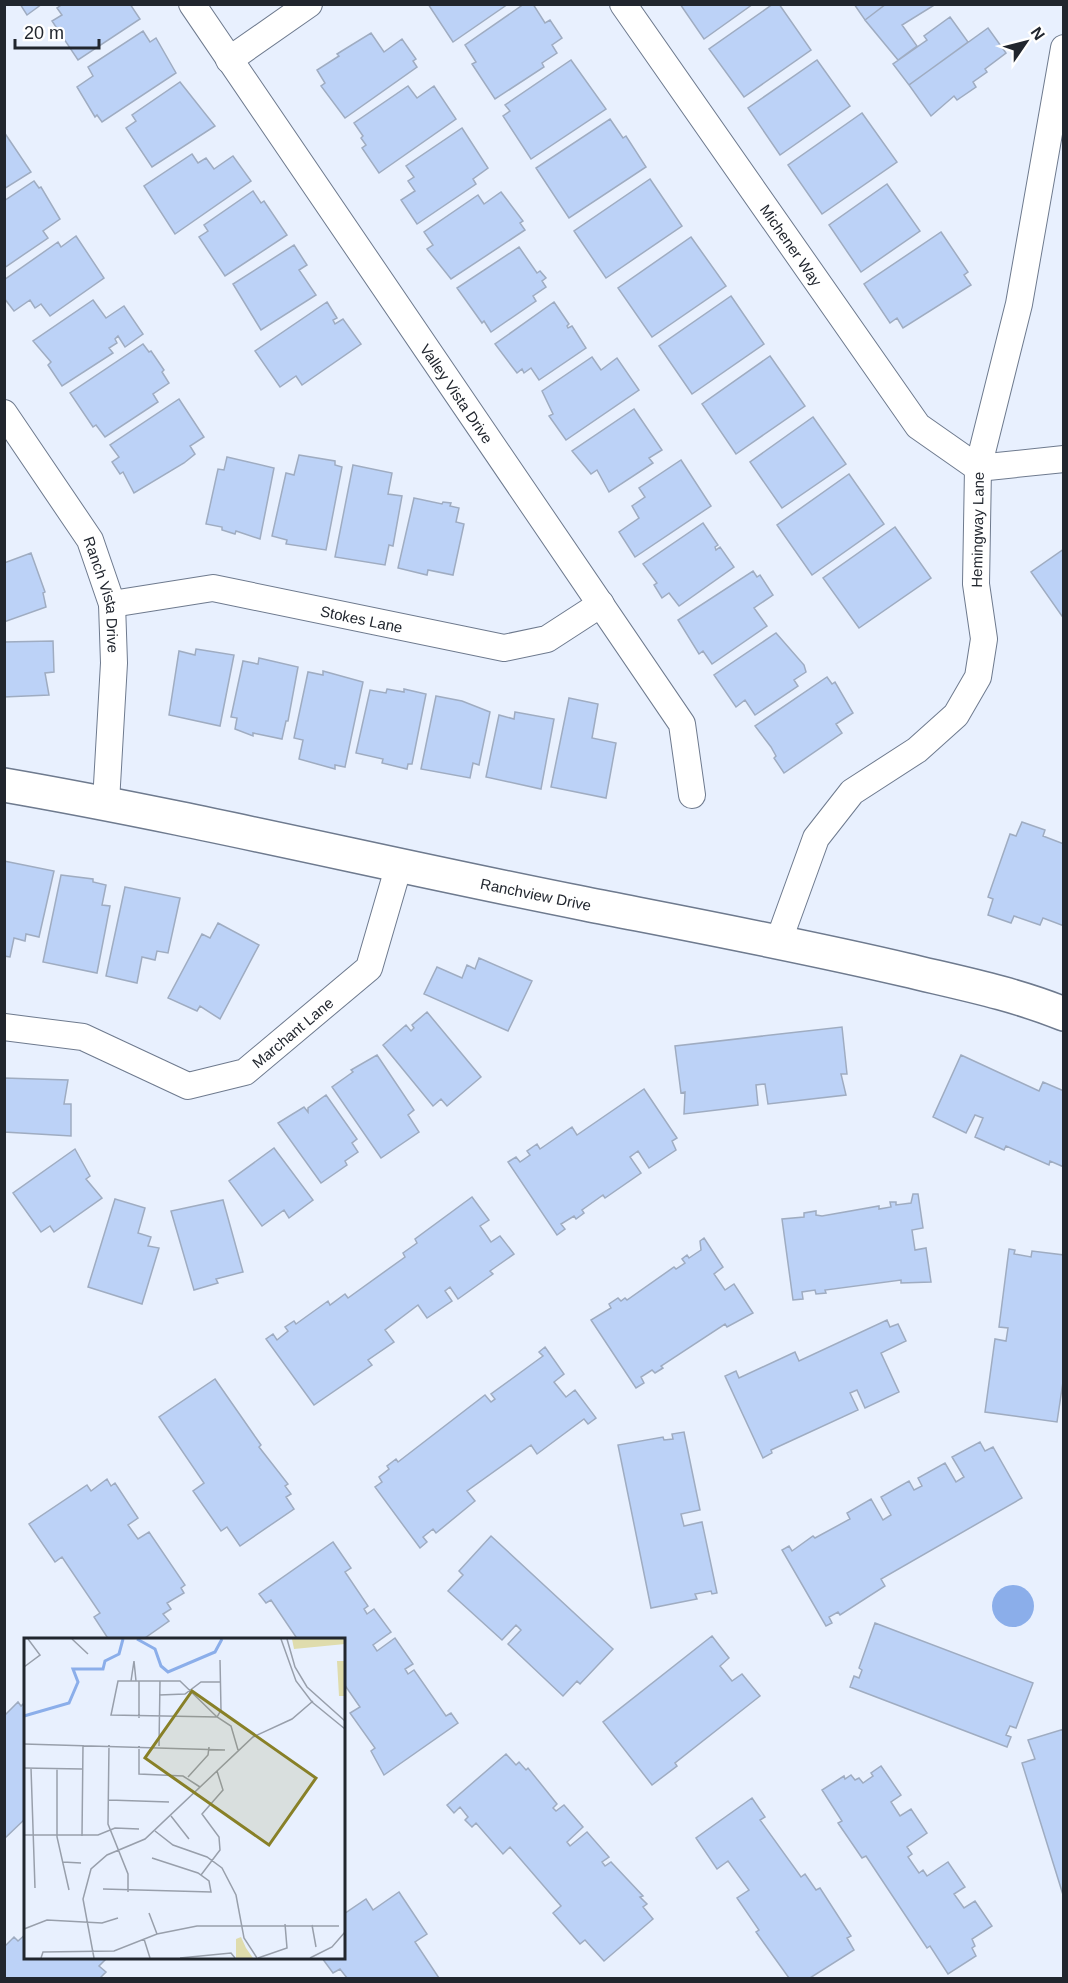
<svg xmlns="http://www.w3.org/2000/svg" width="1068" height="1983" font-family="Helvetica,sans-serif">
	<rect width="100%" height="100%" fill="#e8f0fe"/>
	<path fill="#8baeea" d="M992 1606a21 21 0 1 1 42 0a21 21 0 1 1-42 0Z"/>
	<path fill="#bcd2f7" stroke="#9facc1" stroke-width="1.5" d="M20 4H42L27 15Z
		M63 4H130L140 19 78 60 52 21 62 15 57 8Z
		M428 4H508L453 42Z
		M524 4H533L545 23 550 20 562 38 552 45 557 53 542 63 544 67 495 99 472 64 476 62 465 45Z
		M680 4H753L704 39Z
		M773 4H779L811 50 744 97 709 49Z
		M854 4H886L865 20Z
		M886 4H936L902 25 917 46 898 60 865 20Z
		M950 17 968 42 909 85 893 64 927 40 924 36Z
		M988 28 1006 53 985 69 987 72 973 82 976 87 957 100 954 96 931 116 909 85Z
		M143 31 150 42 156 38 176 73 102 122 97 115 95 117 77 87 93 76 88 67Z
		M371 33 384 52 402 39 416 59 413 61 417 67 345 118 321 86 325 83 317 70 339 56 337 54Z
		M571 60 606 109 531 159 503 116 510 111 505 105Z
		M817 60 850 106 780 155 748 108Z
		M180 82 215 126 152 167 126 128 136 121 132 115Z
		M408 86 417 98 434 86 456 119 379 173 362 148 366 145 361 138 363 136 354 123Z
		M862 113 897 162 822 214 788 165Z
		M610 119 623 138 626 136 646 167 569 218 536 168Z
		M462 128 488 168 473 179 476 184 417 224 401 200 415 191 408 181 414 177 406 166Z
		M4 132 31 172 4 189Z
		M192 154 198 163 206 158 214 169 233 156 251 181 175 234 144 186Z
		M650 179 682 226 606 278 574 231Z
		M34 181 39 188 41 187 60 219 43 231 48 238 4 268V201Z
		M887 184 920 231 861 272 829 225Z
		M253 191 261 203 264 201 287 235 225 276 199 237 208 231 204 225Z
		M501 192 523 221 520 223 525 230 451 279 427 249 433 245 424 232 478 195 484 204Z
		M941 232 968 272 964 275 971 285 903 328 897 318 890 323 864 284Z
		M76 236 104 278 50 316 41 304 35 308 30 300 14 311 4 298V280L58 242 61 247Z
		M691 237 726 286 652 337 618 288Z
		M294 245 307 265 299 270 316 295 261 330 233 284Z
		M519 247 537 273 540 271 546 278 542 281 546 287 533 296 536 301 491 332 484 321 482 323 457 288Z
		M731 296 764 344 692 394 659 346Z
		M93 300 106 318 124 306 143 334 125 347 118 336 115 339 117 343 109 348 113 353 62 386 48 365 51 362 33 341Z
		M327 302 337 318 333 320 335 324 343 319 361 344 302 385 296 376 280 387 255 351Z
		M554 302 569 324 567 326 568 328 572 326 586 348 539 380 531 368 524 373 522 369 517 373 495 344Z
		M143 344 149 352 151 351 164 370 162 372 169 383 153 394 158 402 105 437 96 425 93 427 70 393Z
		M770 356 805 406 736 454 702 404Z
		M592 357 601 370 617 358 639 390 566 440 549 416 553 414 542 391Z
		M179 399 204 437 190 446 195 454 184 463 134 493 123 472 120 474 112 462 119 457 110 445Z
		M634 409 662 450 649 458 653 463 609 492 597 470 591 474 572 451Z
		M813 417 846 464 782 508 750 462Z
		M299 455 335 461V465L342 467 326 550 286 544 287 540 272 536 286 473 294 475Z
		M227 457 274 468 260 539 236 531 235 534 222 530V527L206 524 218 469 224 470Z
		M681 460 711 506 635 557 619 532 639 518 632 506 645 497 639 488Z
		M353 465 392 473 388 494 402 496 393 546 389 545 385 565 335 557Z
		M849 474 884 524 812 575 777 525Z
		M414 498 442 504 443 502 451 503 450 506 459 508 456 522 464 524 453 575 428 570 427 575 398 568Z
		M703 523 718 545 715 547 716 550 720 547 734 567 679 606 669 593 662 598 654 585 657 583 643 564Z
		M895 527 931 578 859 628 823 578Z
		M1064 549V619L1031 572Z
		M31 553 45 592 43 593 46 607 4 622V563Z
		M753 571 757 577 760 575 773 595 754 608 767 626 712 664 703 651 699 654 678 620Z
		M776 633 804 665 806 672 794 680 798 686 755 715 745 700 736 707 714 675Z
		M53 641 54 672 45 673 49 695 4 697V642Z
		M196 649 234 655 220 726 169 715 179 651 195 655Z
		M259 658 298 667 288 721H286L282 739 253 733V736L235 729 237 718 231 717 243 661 258 664Z
		M323 671 363 682 345 767 335 765V769L299 759 303 740 294 738 308 672 323 675Z
		M827 677 832 684 835 682 853 713 836 724 842 733 784 773 774 758 776 756 771 747 755 726Z
		M387 689 404 692V689L426 694 412 764H408L407 769 382 763 383 759 356 753 370 690 386 693Z
		M436 696 462 701 490 712 479 765 473 763 470 778 421 769Z
		M569 698 598 704 592 738 616 743 606 798 551 787Z
		M515 712 554 719 541 789 486 777 499 715 514 719Z
		M1022 822 1045 830 1043 836 1064 844V926L1043 918 1040 925 1014 916 1011 923 988 915 993 899 988 897 1010 834 1016 836Z
		M4 861 54 871 39 937 26 934 25 941 14 938 10 957 4 956Z
		M61 875 93 879V882L106 885 102 905 110 906 97 973 43 962Z
		M125 887 180 898 168 953 157 951 155 960 142 957 137 983 106 976Z
		M218 923 259 945 220 1019 200 1006 197 1011 168 998 202 934 210 938Z
		M479 958 532 981 508 1031 424 994 437 967 462 978 467 965 475 969Z
		M427 1012 481 1077 447 1106 441 1099 433 1106 383 1045 406 1025 411 1031 414 1028 412 1025Z
		M842 1027 847 1074H841L846 1095 768 1104 765 1084 756 1085 758 1105 684 1114 685 1092 681 1093 675 1046Z
		M377 1055 414 1110 408 1115 419 1132 381 1158 332 1087 353 1072 351 1070Z
		M961 1055 1039 1091 1043 1082 1064 1091V1167L1050 1161 1049 1165 1006 1146 1004 1150 975 1137 983 1118 975 1115 966 1133 933 1117Z
		M4 1078 68 1080 64 1104H71V1136L4 1132Z
		M644 1089 677 1138 672 1141 676 1150 649 1168 638 1151 630 1157 641 1173 605 1198 603 1195 582 1210 584 1213 576 1219 574 1216 561 1224 565 1229 557 1235 508 1162 516 1157 520 1162 530 1155 527 1151 537 1144 540 1149 572 1127 577 1135Z
		M326 1095 357 1139 352 1143 358 1152 345 1161 347 1165 321 1183 278 1123 304 1107 308 1112V1108Z
		M274 1148 313 1200 289 1218 284 1210 262 1226 229 1181Z
		M75 1149 90 1176 86 1179 102 1198 54 1232 50 1226 41 1232 13 1193Z
		M913 1194H918L923 1228 912 1230 915 1250 926 1248 931 1282 901 1283V1280L825 1290 826 1293 816 1294 815 1290 802 1292 803 1299 793 1300 782 1219 804 1217V1213L816 1211V1215L822 1216 879 1206V1209L891 1207 890 1202H896V1205L911 1203Z
		M472 1197 489 1220 480 1226 491 1242 500 1236 514 1254 490 1271 493 1274 458 1299 450 1287 445 1291 452 1301 427 1318 418 1305 385 1330 394 1342 368 1360 372 1365 314 1405 266 1339 273 1334 277 1340 288 1331 285 1327 294 1321 296 1324 328 1301 330 1305 345 1294 348 1298 405 1257 403 1253 417 1243 415 1239Z
		M115 1199 145 1208 138 1233 151 1237 148 1246 159 1248 142 1304 88 1287Z
		M223 1200 243 1272 216 1279 218 1283 194 1290 171 1211Z
		M704 1238 723 1267 714 1274 725 1290 734 1284 753 1313 727 1327 725 1324 661 1366 663 1368 655 1373 652 1370 641 1377 644 1383 636 1388 591 1320 611 1308 609 1304 618 1298 621 1301 625 1298 627 1300 674 1267 676 1269 685 1263 682 1259 687 1255 689 1258 701 1250 700 1241Z
		M1009 1249 1015 1250 1014 1254 1031 1257 1032 1251 1064 1255V1375L1057 1422 985 1412 995 1339 1006 1341 1008 1328 999 1327Z
		M887 1320 890 1327 898 1324 906 1341 881 1353 899 1392 865 1408 857 1390 850 1393 858 1410 771 1450 772 1453 763 1458 725 1376 736 1371 739 1378 795 1352 799 1361Z
		M545 1347 564 1374 554 1382 566 1397 575 1390 596 1418 588 1424 584 1419 537 1454 531 1445 467 1491 475 1501 436 1533 433 1529 423 1537 427 1542 420 1548 375 1487 382 1482 379 1477 389 1469 387 1466 396 1459 398 1462 485 1395 491 1402 495 1399 491 1394 543 1356 539 1352Z
		M215 1379 261 1445 259 1447 288 1484 285 1486 291 1494 286 1497 294 1509 240 1546 227 1527 221 1531 193 1491 204 1483 159 1417Z
		M684 1432 700 1510 681 1514 684 1526 702 1522 717 1593 712 1594 711 1591 695 1594 697 1599 651 1608 618 1445 663 1437 664 1440 673 1439 672 1434Z
		M980 1442 985 1451 993 1447 1022 1498 881 1579 885 1586 840 1615 838 1612 829 1617 832 1623 826 1626 782 1550 789 1546 792 1551 813 1536 815 1538 850 1519 847 1513 871 1499 883 1520 891 1515 881 1497 909 1481 914 1490 922 1486 918 1478 945 1463 956 1482 964 1477 952 1457Z
		M107 1479 111 1486 115 1483 138 1518 128 1525 138 1539 149 1532 185 1585 181 1588 184 1593 167 1603 171 1609 163 1614 169 1621 142 1640H109L94 1617 100 1613 62 1557 55 1562 29 1524 87 1485 91 1491Z
		M491 1536 613 1649 580 1684 577 1681 563 1696 508 1644 521 1630 516 1625 502 1640 448 1591 463 1575 459 1571Z
		M333 1542 351 1568 345 1572 368 1606 364 1609 367 1614 374 1609 391 1632 373 1645 377 1651 395 1638 413 1664 405 1669 408 1674 414 1670 446 1716 451 1713 458 1723 384 1775 371 1751 375 1748 350 1713 360 1707 344 1684V1640H298L271 1600 266 1603 259 1594Z
		M875 1623 1033 1683 1016 1728 1010 1726 1006 1735 1011 1737 1007 1747 850 1687 854 1676 859 1678 862 1670 859 1668Z
		M712 1636 729 1658 720 1666 732 1681 742 1674 760 1696 675 1763 677 1766 652 1785 603 1722Z
		M26 1701V1818L4 1839V1716L18 1702 21 1706Z
		M1064 1729V1898L1022 1763 1035 1759 1028 1740Z
		M506 1754 516 1765 519 1762 526 1770 528 1768 557 1804 553 1808 556 1811 564 1805 583 1827 567 1842 570 1846 587 1832 609 1857 602 1862 605 1866 611 1862 643 1896 640 1897 647 1904 643 1907 653 1919 604 1961 585 1940 580 1944 553 1913 561 1906 510 1847 503 1854 476 1823 472 1827 465 1820 468 1817 460 1807 454 1813 447 1805Z
		M881 1766 901 1795 891 1802 900 1816 911 1809 927 1833 907 1847 912 1854 908 1857 919 1873 923 1870 927 1876 948 1862 965 1887 954 1894 964 1908 975 1901 992 1926 972 1939 975 1946 972 1948 976 1956 948 1974 930 1946 927 1948 866 1856 862 1858 838 1823 842 1821 822 1790 844 1776 845 1779 851 1775 855 1780 859 1778 863 1783 873 1776 871 1773Z
		M752 1798 765 1817 760 1820 801 1877 805 1874 816 1890 820 1888 851 1936 847 1938 854 1950 810 1978H789L756 1932 759 1930 737 1898 749 1890 728 1861 717 1869 696 1838Z
		M399 1892 427 1934 415 1942 439 1978H347L340 1969 333 1973 322 1958H344V1914L366 1899 373 1910Z
		M26 1934V1958H107L99 1966 106 1972 100 1978H4V1947L14 1937 18 1941Z"/>
	<g fill="none" stroke-linecap="round" stroke-linejoin="round">
		<g stroke="#6e7a8e" stroke-width="28">
			<g id="minor">
				<path id="s1" d="M192 4 682 724 692 795"/>
				<path id="s2" d="M623 4 918 426 978 468 1064 459"/>
				<path d="M229 60 309 4"/>
				<path id="s3" d="M4 413 90 540 112 604 114 663 106 802"/>
				<path id="s4" d="M112 604 213 588 504 648 547 639 601 604"/>
				<path id="s5" d="M779 940 816 838 852 792 917 750 956 715 978 677 984 639 976 584 978 468 1019 304 1064 48"/>
				<path id="s6" d="M4 1027 83 1037 188 1086 245 1072 369 968 399 865"/>
			</g>
		</g>
		<g stroke="#6e7a8e" stroke-width="36">
			<g id="tertiary">
				<path id="s7" d="M4 785C200 819 392 866 586 904 693 925 800 945 906 970 960 983 1012 993 1064 1014"/>
			</g>
		</g>
		<use href="#minor" stroke="#fff" stroke-width="26"/>
		<use href="#tertiary" stroke="#fff" stroke-width="33"/>
	</g>
	<g text-anchor="middle" dominant-baseline="central" stroke-width="5" stroke-linejoin="round" paint-order="stroke">
		<g font-size="15" fill="#21262e" stroke="#fff">
			<text stroke="none"><textPath href="#s2" startOffset="294">Michener Way</textPath></text>
			<text stroke="none"><textPath href="#s1" startOffset="471">Valley Vista Drive</textPath></text>
			<text stroke="none"><textPath href="#s5" startOffset="489">Hemingway Lane</textPath></text>
			<text stroke="none"><textPath href="#s3" startOffset="210">Ranch Vista Drive</textPath></text>
			<text stroke="none"><textPath href="#s4" startOffset="254">Stokes Lane</textPath></text>
			<text stroke="none"><textPath href="#s7" startOffset="543">Ranchview Drive</textPath></text>
			<text stroke="none"><textPath href="#s6" startOffset="316">Marchant Lane</textPath></text>
		</g>
	</g>
	<g transform="translate(24 1638)">
		<rect width="321" height="321" fill="#e8f0fe"/>
		<path d="M268 1H321V6L270 11ZM313 23H321V58H315ZM217 299 222 310 229 320H212V301Z" fill="#dfdcad"/>
		<path fill="none" stroke="#8baeea" stroke-width="3" d="M113 1 131 11 137 28 144 34 191 14 198 1M0 78 45 65 54 44 49 31H79L81 23 95 16 99 1"/>
		<path fill="none" stroke="#989fab" stroke-width="1.5" d="M48 1 64 16M257 1 272 43 288 64 321 91M263 1 271 29 283 49 321 83M196 22 197 72 193 79 87 77 94 43H156L193 79 207 88 214 112M0 29 16 17 4 1M107 43 110 23 112 43M135 57 161 56 177 44H197M115 80V43M0 106 201 112M85 107 84 186 104 236V254M115 108V136L159 138 176 149M135 108 136 43M0 130 58 131M7 130 11 250M33 130V199L45 252M164 139 184 117 185 109M85 162 145 164M147 178 165 201M131 193 149 207 183 219 198 230 212 257 220 300 233 320M0 197H74L91 190 115 191M58 198 59 107M39 224 57 225M177 237 196 212 195 199 178 176 199 152 193 133M79 251 187 254 185 243 174 235 128 220M125 275 133 296M288 287 292 309M0 291 23 282 78 285 94 280M120 301 126 320M17 320 19 314 90 313 133 296 173 288H315M70 320 59 261 67 231 83 217 121 201 229 99 268 81 289 63M156 320 207 315 211 320M234 320 263 310 261 286M286 320 308 309 321 294"/>
		<path fill="#888027" fill-opacity="0.15" stroke="#888027" stroke-width="3" d="M168 53 292 140 245 207 121 120Z"/>
		<rect width="321" height="321" fill="none" stroke="#21262e" stroke-width="3"/>
	</g>
	<rect width="1068" height="1983" fill="none" stroke="#21262e" stroke-width="12"/>
	<g transform="translate(1026 42) rotate(55)" stroke="#ffffff" stroke-width="4.5" paint-order="stroke">
	<path d="M0-4.5L10 22L0 15L-10 22Z" fill="#21262e"/>
	<text y="-9" font-size="16" font-weight="bold" text-anchor="middle" fill="#21262e">N</text>
	</g>
	<path d="M15 39v9h84v-9" fill="none" stroke="#21262e" stroke-width="3"/>
	<text x="24" y="39" font-size="18" fill="#21262e" stroke="#ffffff" stroke-width="4.5" paint-order="stroke">20 m</text>
</svg>
